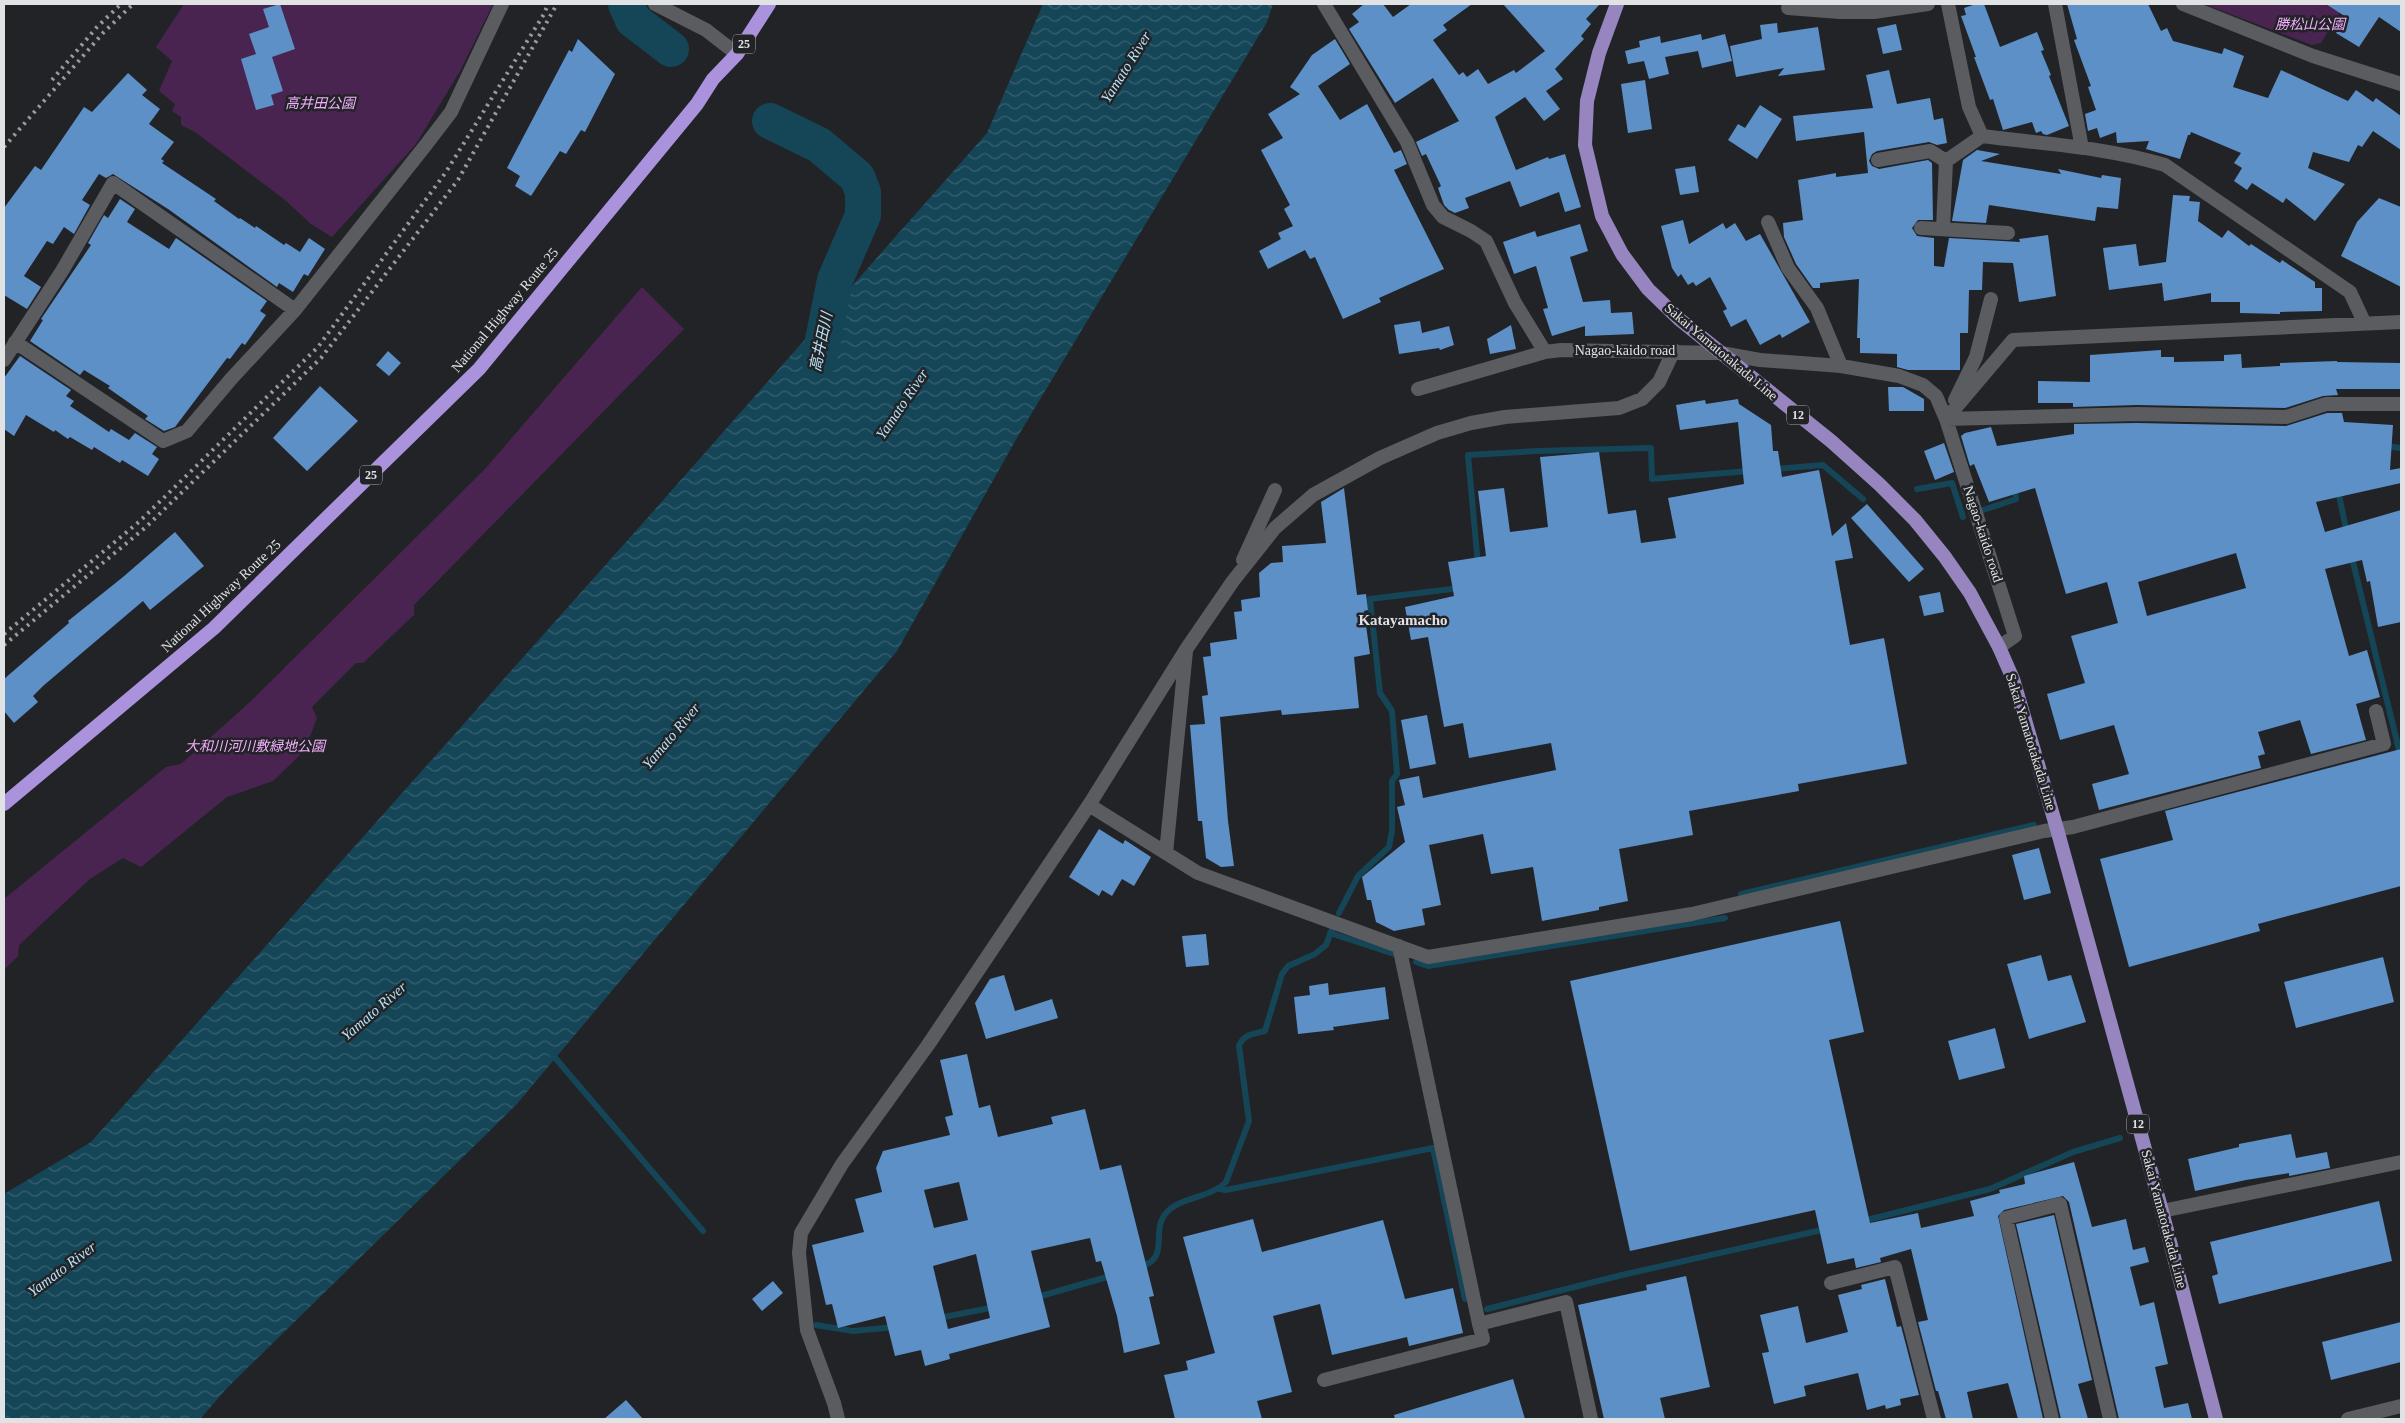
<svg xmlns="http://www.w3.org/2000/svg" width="2405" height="1423" font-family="'Times New Roman','Noto Sans JP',serif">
	<defs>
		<pattern id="water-waves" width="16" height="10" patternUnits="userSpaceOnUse" patternTransform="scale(1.25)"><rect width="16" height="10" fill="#154658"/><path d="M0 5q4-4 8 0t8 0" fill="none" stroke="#376070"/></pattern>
	</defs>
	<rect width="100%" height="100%" fill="#222327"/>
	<path fill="#4a2450" d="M184 4H493L460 71 416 144 332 237 311 224 285 200 195 132 181 125V117L172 111 175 104 159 91 172 61 156 47Z
		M2204 4H2345L2321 43 2312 45Z
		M642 287 684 329 414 605V615L363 663H356L312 707 317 718 307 744 298 757 273 781 227 797 141 867 123 858 90 879 19 945 18 956 4 970V899L166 767 181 764 251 701 485 469Z"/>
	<path fill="url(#water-waves)" d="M1043 4H1273L1267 22 1018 436 897 651 516 1105 227 1388 200 1419H4V1194L91 1142 650 515 987 133Z"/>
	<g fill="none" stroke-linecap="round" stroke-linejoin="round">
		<path stroke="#154658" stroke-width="6" d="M2385 446 2401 448
			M1774 469 1823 465 1863 499
			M1917 489 1952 483 1963 517
			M2338 490 2347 534
			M1983 510 2016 499 2015 487
			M2351 554 2401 758
			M1478 565 1468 455 1537 451 1651 448 1652 479 1749 471
			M1741 894 2034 825
			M1339 913 1358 876 1389 847 1392 831V781L1397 774 1392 711 1380 693 1370 599 1460 588
			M1330 933 1394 954
			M1416 962 1428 966 1725 918
			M551 1053 703 1231
			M1219 1189 1226 1190 1433 1148 1465 1299
			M1863 1221 1990 1189 2073 1152 2120 1138
			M1140 1267C1172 1258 1149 1230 1167 1212 1181 1197 1210 1198 1226 1182L1249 1121 1239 1046C1243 1034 1254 1034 1265 1031L1282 974 1288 966 1315 954 1326 945 1332 929
			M1034 1298 1114 1275
			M1487 1309 1622 1275 1826 1229
			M939 1318 995 1307
			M816 1325 853 1331 895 1327"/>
		<path stroke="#154658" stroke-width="36" d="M626 4 633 20 671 49
			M770 121 819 145 857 177 863 192V215L835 280 819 360"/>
	</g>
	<path fill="#5c90c7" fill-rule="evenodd" d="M280 4 295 49 272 57 283 91 271 95 274 105 256 110 241 59 256 54 249 34 269 27 263 9Z
		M1364 4H1383L1393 17 1411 4H1472L1443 25 1447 30 1433 40 1459 75 1463 72 1467 77 1478 69 1488 84 1514 70 1516 73 1545 51 1503 4H1600L1586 19 1591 24 1581 36 1584 39 1555 69 1563 79 1546 91 1560 109 1544 121 1525 97 1495 117 1516 170 1548 157 1549 159 1565 154 1581 207 1565 212 1559 192 1520 207 1510 181 1465 198 1469 208 1455 213 1449 210 1444 205 1438 188 1441 186 1426 154 1422 156 1416 142 1459 121 1433 78 1395 103 1349 29 1359 22 1352 14Z
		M1976 4H1984L2000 47 2037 32 2044 50 2041 51 2051 75 2049 76 2069 126 2047 135 2043 134 2041 131 2036 133 2032 122 2003 130 1993 99 1990 100 1974 57H1976L1961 16 1966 15 1964 8Z
		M2067 4H2148L2161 31 2167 28 2173 41 2222 54 2224 48 2244 56 2233 87 2268 98 2281 70 2348 101 2356 90 2373 102 2376 98 2401 116V150L2373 131 2362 147 2358 145 2349 162 2313 152 2308 168 2345 184 2315 221 2286 198 2283 203 2252 183 2247 190 2234 181 2242 168 2234 163 2241 153 2191 132 2190 135H2188L2180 159 2146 149 2149 141 2117 143 2116 132 2100 138 2097 128 2088 131 2085 114 2096 110 2088 87 2091 86 2074 40 2077 39Z
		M2326 4H2401V32L2379 17 2359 47 2336 33 2346 17Z
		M1777 23 1778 33 1818 27 1825 70 1778 76 1784 68 1736 77 1730 46 1762 39 1760 25Z
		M1896 24 1902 50 1883 54 1877 28Z
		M1701 34 1702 40 1725 34 1732 61 1702 68 1698 51 1665 57 1669 74 1649 79 1644 61 1628 64 1625 51 1640 47 1639 41 1660 36 1661 43Z
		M578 39 615 74 585 132 581 130 566 154 560 151 531 196 515 186 520 176 507 168 569 50 572 52Z
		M1335 39 1350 64 1318 86 1340 120 1367 104 1394 153 1401 150 1407 164 1394 170 1444 269 1379 298 1381 302 1343 319 1315 257 1310 259 1305 250 1268 269 1259 251 1281 239 1278 233 1293 226 1284 209 1290 205 1261 150 1283 138 1268 114 1300 94 1290 87 1312 55Z
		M1889 70 1897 104 1930 98 1934 120 1943 118 1947 143 1937 145 1929 142 1877 151 1872 154 1869 161 1872 166 1879 169 1928 160 1932 163 1933 220H1918L1912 228 1917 236 1934 238V266L1944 267 1949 238 2020 242 2019 239 2048 235 2056 296 2019 302 2013 263 1983 262 1982 290H1969L1968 333H1960V370H1908L1897 367V354L1860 353V338H1857L1859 279 1820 283V288H1813L1796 264 1784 237 1783 223 1803 220 1798 180 1836 173V177L1868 173 1864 132 1796 141 1793 116 1873 108 1866 75Z
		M128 73 147 90 142 95 160 109 149 124 174 142 161 159 164 161 162 163 216 199 214 201 239 219 240 218 255 228 256 226 284 245 286 243 300 252 309 238 325 249 308 276 304 274 293 292 279 283 277 287 168 209 113 174 106 178 99 174 82 200 90 205 74 234 64 227 53 244 47 241 24 276 41 287 27 309 4 295V208L35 166 41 170 84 107 92 112Z
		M1645 80 1652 129 1628 133 1621 84Z
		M1760 105 1782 119 1757 159 1728 140 1738 124 1745 128Z
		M1977 150 2000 154 1981 161 2061 174 2058 169 2101 178 2102 175 2121 178 2118 209 2097 207 2095 221 1989 205 1986 223 1952 221 1963 160Z
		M1695 166 1699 192 1680 195 1675 169Z
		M2173 195 2190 196 2189 201 2200 202 2198 221 2222 238 2228 230 2249 246 2251 244 2280 263 2282 260 2315 282V288H2322V311L2280 312V314L2240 313V302H2211V293L2164 301 2162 283 2109 290 2103 248 2136 244 2139 266 2166 262Z
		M2379 198 2401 207V287L2341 256 2357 222Z
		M120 199 135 209 127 222 169 249 176 238 267 301 260 311 266 315 245 345 242 343 230 359 227 358 175 427 164 431 145 419 148 416 108 388 110 386 84 370 80 375 30 341 43 320 41 319 91 245 88 243 104 215 108 218Z
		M1683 220 1689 244 1723 223 1726 229 1735 223 1746 241 1760 234 1810 322 1782 338 1780 334 1760 345 1746 319 1731 327 1723 311 1727 309 1710 277 1696 286 1693 282 1688 285 1681 274 1678 277 1672 268 1661 226Z
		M1580 224 1588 251 1570 257 1583 302 1610 300 1611 313 1632 312 1634 334 1585 336V326L1552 336 1543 309 1548 308 1536 266 1514 274 1503 242 1535 231 1537 237Z
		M1420 321 1422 333 1449 326 1454 345 1440 350 1439 348 1399 354 1394 325Z
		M1511 325 1516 349 1490 354 1487 339Z
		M2161 350V357H2174V362L2224 361V355L2241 354 2242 368 2280 366V363L2337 361V362L2401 363V389H2336L2338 395 2323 396 2285 408 2137 405 2073 407V403H2038V381L2090 382V355Z
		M388 351 401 363 389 376 376 365Z
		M20 356 71 390 66 396 74 401 70 406 109 432 111 429 129 440 135 433 157 447 152 454 159 459 148 476 122 460 120 463 94 447 92 450 70 437 68 439 55 430 54 432 26 415 14 436 4 429V378Z
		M320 386 358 421 307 471 273 438Z
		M1888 387H1903L1924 399V411H1889Z
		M1738 399 1739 404 1771 425 1773 451H1778L1782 477 1819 470 1832 536 1846 523 1853 558 1835 561 1850 645 1884 638 1907 764 1798 784 1799 791 1689 811 1693 835 1619 849 1628 901 1599 907V910L1542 921 1533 867 1491 874 1483 834 1429 845 1441 905 1422 909 1425 925 1394 931 1376 922 1371 900H1367L1362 877 1405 842 1397 807 1405 805 1399 780 1419 776 1423 798 1556 770 1551 743 1469 758 1463 723 1444 727 1428 637 1411 640 1405 607 1454 596 1448 562 1486 556 1478 491 1504 488 1510 532 1548 527 1540 457 1599 452 1608 514 1636 510 1641 543 1676 538 1668 498 1744 484 1738 422 1680 430 1676 405 1705 400 1706 404Z
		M2327 413H2342L2344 422 2393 425 2390 470 2401 468V483L2316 502 2325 532 2401 510V622L2378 627 2370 581 2367 582 2362 560 2325 569 2349 656 2367 650 2380 697 2356 704 2366 740 2311 754 2300 720 2258 732 2265 754 2258 756 2261 768 2099 810 2092 784 2129 774 2114 725 2060 740 2047 694 2085 683 2071 636 2118 623 2107 582 2066 594 2035 488 1989 502 1974 464 1970 466 1961 436 1965 433 1991 427 1997 446 2074 434V424L2137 423 2286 426ZM2236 553 2246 588 2147 616 2138 582Z
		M1944 443 1954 472 1935 480 1924 451Z
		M1344 488 1357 595 1366 594 1368 610 1364 611 1370 654 1354 657 1359 708 1282 715 1281 710 1220 717 1228 821 1234 866 1221 867 1206 858 1202 821H1198L1190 725 1205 724 1202 696 1208 695 1203 657 1211 656 1210 643 1237 639 1234 612 1242 611 1241 600 1260 597 1259 573 1271 563 1283 562 1282 546 1326 543 1321 502Z
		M1867 504 1924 569 1909 582 1851 518Z
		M175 532 204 566 150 610 143 601 43 686 33 696 38 702 14 723 4 711V679L69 623 68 621 123 577Z
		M1940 592 1944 612 1924 616 1919 596Z
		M1427 715 1436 764 1410 769 1401 720Z
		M2401 749V886L2258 924 2260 931 2129 967 2100 859 2173 840 2165 811Z
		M1099 829 1123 844 1125 840 1151 857 1134 886 1122 879 1112 896 1102 890 1099 896 1069 877Z
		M2039 848 2051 893 2024 900 2012 855Z
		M1840 921 1864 1032 1829 1040 1870 1223 1918 1213 1921 1228 1974 1216 1970 1201 2000 1193 1999 1190 2025 1184 2024 1176 2074 1162 2092 1227 2126 1219 2133 1250 2145 1247 2149 1262 2130 1267 2140 1306 2154 1302 2168 1364 2155 1367 2164 1408 2188 1403 2192 1419H2119L2069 1202 2063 1196 2004 1210 1998 1216 2043 1419H2018L2008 1383 1967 1392 1973 1419H1946L1938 1391H1936L1918 1322 1928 1320 1911 1249 1880 1258 1881 1262 1856 1268 1854 1258 1827 1264 1815 1210 1630 1251 1570 981Z
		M1206 934 1209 965 1186 967 1182 936Z
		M2041 955 2048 981 2071 975 2086 1022 2029 1039 2007 964Z
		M2383 957 2394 1002 2296 1028 2284 982Z
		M1004 975 1015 1011 1052 999 1058 1018 986 1039 975 1003 990 979Z
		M1328 983 1329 995 1385 987 1389 1019 1333 1027 1334 1030 1298 1034 1294 997 1310 995 1309 986Z
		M1995 1028 2005 1068 1959 1080 1948 1041Z
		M967 1054 979 1108 990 1105 998 1137 1053 1124 1051 1117 1085 1109 1100 1170 1121 1165 1154 1296 1149 1297 1160 1344 1124 1353 1117 1316 1101 1261 1096 1262 1090 1238 1031 1251 1050 1327 949 1354 950 1359 925 1366 921 1350 895 1356 885 1316 838 1328 832 1304 826 1305 812 1245 864 1232 855 1199 882 1192 876 1168 883 1151 950 1135 945 1117 953 1115 940 1060ZM959 1182 968 1220 934 1228 924 1190ZM976 1254 990 1318 948 1329 933 1266Z
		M2291 1134 2296 1158 2327 1152 2330 1168 2289 1176V1173L2246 1180 2195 1191 2188 1159 2239 1147V1144Z
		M2379 1201 2392 1261 2219 1304 2212 1276 2218 1274 2210 1242Z
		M2054 1215 2092 1380 2078 1384 2088 1419H2061L2016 1224Z
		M1253 1219 1262 1252 1383 1220 1405 1299 1453 1288 1463 1333 1409 1346 1407 1337 1332 1355 1320 1304 1273 1316 1292 1392 1257 1401 1262 1419H1175L1164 1375 1188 1370 1186 1361 1215 1353 1183 1237Z
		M1686 1276 1710 1387 1660 1398 1665 1419H1604L1578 1305 1647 1290 1646 1285Z
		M1885 1279 1897 1327 1901 1326 1919 1395 1900 1399 1901 1405 1886 1409 1885 1405 1867 1410 1858 1373 1804 1386 1806 1396 1774 1404 1762 1353 1769 1352 1760 1315 1798 1306 1806 1343 1848 1332 1838 1295 1862 1289 1861 1285Z
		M773 1281 783 1293 762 1311 752 1299Z
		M2401 1322V1362L2331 1380 2322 1342Z
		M1513 1379 1525 1419H1395L1394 1415Z
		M626 1400 643 1419H604Z"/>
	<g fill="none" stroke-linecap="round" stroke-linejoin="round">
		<path stroke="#5b5c60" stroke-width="14" d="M655 4 706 30 737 54
			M1324 4 1407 142 1433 205 1443 217 1471 231 1486 241 1515 303 1545 352 1561 350 1721 353 1760 360 1841 366 1899 376 1923 385 1936 396 1946 419 2015 636 1999 647
			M1948 4 1969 107 1982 136
			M2055 4 2082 148
			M2183 4 2313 56 2401 84
			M1788 8 1840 12H1874L1928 4
			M1878 160 1930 151 1946 161 1982 136C2043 144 2106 147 2165 165L2350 292 2364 322
			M1768 222 1788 268 1817 308 1841 366
			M1921 228 2008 233
			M1943 229 1946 161
			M15 342 163 441 187 431 231 379 295 310 425 146 451 112 502 4
			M4 360 62 271 113 183 295 310
			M1418 389 1545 352
			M1955 400 1976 357 1991 299
			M1946 419 2013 340 2401 322
			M1946 419 2137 414 2286 417 2326 404H2401
			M1243 560 1275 490
			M1089 805 1198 873 1428 957 1692 914 2044 831 2073 827 2384 744 2376 711
			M1166 853 1186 651
			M1399 946 1479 1324
			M2162 1211 2401 1162
			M1831 1283 1895 1267 1934 1419
			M1324 1380 1483 1339 1479 1324 1566 1302 1591 1419
			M838 1419 834 1403 807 1330 799 1253 801 1233 842 1164 928 1045 1089 805 1187 648 1233 581 1275 528 1313 495 1380 458 1437 433 1471 423 1505 417 1619 408 1642 399 1659 382 1674 350
			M2052 1419 2006 1218 2060 1204 2110 1419
			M2348 1419 2401 1406"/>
		<path stroke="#9685be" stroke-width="14" d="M1617 4 1599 53 1587 101 1585 145 1602 216 1622 254 1648 289 1679 319 1831 441 1879 484 1915 520 1945 557 1970 593 1999 647 2013 679 2057 829 2162 1211 2216 1419"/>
		<path stroke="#aa92dd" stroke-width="14" d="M4 804 214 628 479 369 697 104 713 79 737 54 769 4"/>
		<path stroke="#9a9b9e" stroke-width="4" stroke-dasharray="2.5 5" stroke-linecap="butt" d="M52 80 97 27 121 4
			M4 147 103 33 133 4
			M4 634 140 521 318 347 446 172 544 14 548 4
			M4 645 146 527 321 358 458 180 557 4"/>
	</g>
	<g text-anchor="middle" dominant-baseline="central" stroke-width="5" stroke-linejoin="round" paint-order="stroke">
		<g fill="#222327" stroke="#a8a9ab" stroke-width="1">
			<rect x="733" y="34.5" width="22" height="19" rx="4"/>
			<rect x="1787" y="405.5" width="22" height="19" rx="4"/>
			<rect x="360" y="465.5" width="22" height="19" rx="4"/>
			<rect x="2127" y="1114.5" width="22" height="19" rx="4"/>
		</g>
		<g font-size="12" font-weight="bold" fill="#e1e2e4">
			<text x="744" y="44">25</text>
			<text x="1798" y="415">12</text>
			<text x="371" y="475">25</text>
			<text x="2138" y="1124">12</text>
		</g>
		<g font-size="14" font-style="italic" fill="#f3aefd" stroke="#222327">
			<text x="2310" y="24">勝松山公園</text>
			<text x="320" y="103">高井田公園</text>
			<text x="255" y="746">大和川河川敷緑地公園</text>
		</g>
		<g font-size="14" fill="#e1e2e4" stroke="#222327">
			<text transform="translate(505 310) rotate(-50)">National Highway Route 25</text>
			<text x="1625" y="350">Nagao-kaido road</text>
			<text transform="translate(1721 352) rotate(40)">Sakai Yamatotakada Line</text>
			<text transform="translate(1983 534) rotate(72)">Nagao-kaido road</text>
			<text transform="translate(221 596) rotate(-43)">National Highway Route 25</text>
			<text transform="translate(2031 742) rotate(73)">Sakai Yamatotakada Line</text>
			<text transform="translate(2164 1219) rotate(75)">Sakai Yamatotakada Line</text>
		</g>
		<g font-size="15" font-style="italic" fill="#b7e3f6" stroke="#222327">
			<text transform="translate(1126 67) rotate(-58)">Yamato River</text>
			<text transform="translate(821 342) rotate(-78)">高井田川</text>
			<text transform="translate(902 404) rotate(-56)">Yamato River</text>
			<text transform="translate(671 736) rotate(-50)">Yamato River</text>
			<text transform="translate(374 1011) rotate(-41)">Yamato River</text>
			<text transform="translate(62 1269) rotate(-37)">Yamato River</text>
		</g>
		<g font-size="15" font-weight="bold" fill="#e1e2e4" stroke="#222327">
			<text x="1403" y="620">Katayamacho</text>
		</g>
	</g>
	<rect width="2405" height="1423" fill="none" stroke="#e1e2e4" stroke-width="10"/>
</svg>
